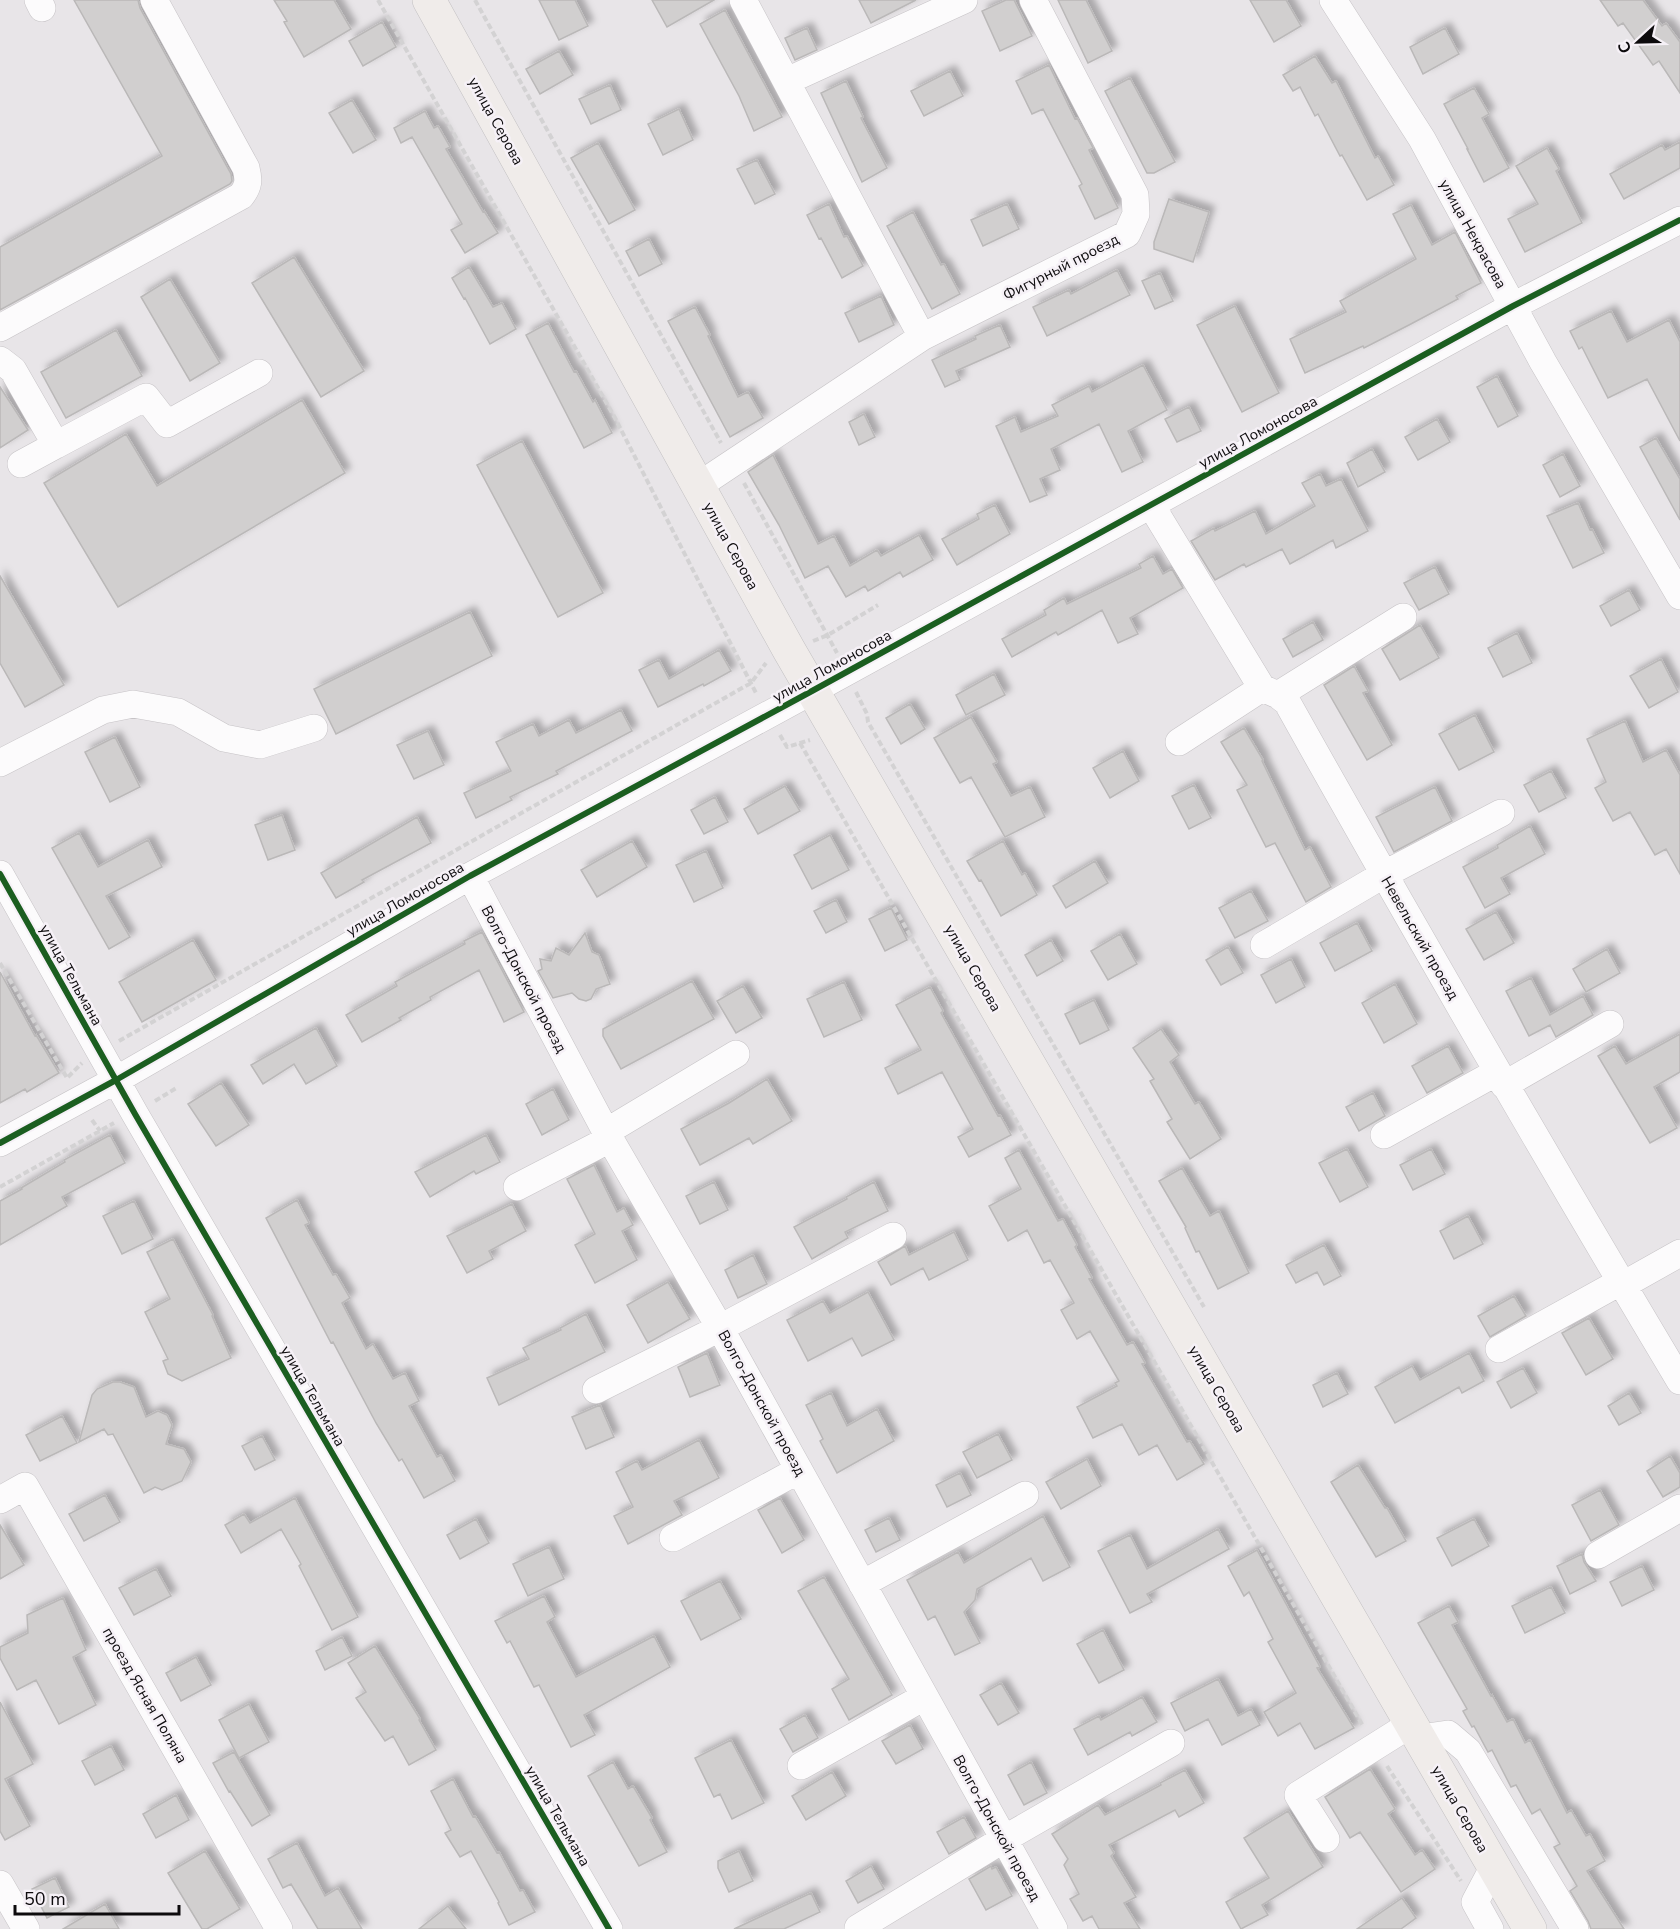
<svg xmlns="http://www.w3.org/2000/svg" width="1680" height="1929" font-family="'Nunito Sans',sans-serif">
	<defs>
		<filter id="shadow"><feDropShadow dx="5.5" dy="-5.5" stdDeviation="3" flood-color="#0004"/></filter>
	</defs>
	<rect width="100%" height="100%" fill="#e8e5e8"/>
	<path fill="#d1cfcf" stroke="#bab8b8" stroke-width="1.5" filter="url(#shadow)" d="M74 0H138L140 8 231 174 232 181 230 184 0 310V247L162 156Z
		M274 0H334L351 29 304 57 284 22 287 21Z
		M539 0H575L588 26 559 40Z
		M652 0H714L667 27Z
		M859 0H916L871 23Z
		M1006 0H1014L1032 36 1000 51 982 11Z
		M1058 0H1086L1112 51 1088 63Z
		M1250 0H1286L1301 26 1274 42Z
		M1600 0H1643L1662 26 1666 23 1680 42V93L1659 61 1653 65 1623 23 1618 26Z
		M725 10 782 117 754 131 739 96 700 24Z
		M382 22 396 47 363 66 349 41Z
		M807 28 817 50 795 60 785 38Z
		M1445 28 1459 54 1423 74 1410 47Z
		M559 51 573 75 540 94 526 69Z
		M1315 56 1332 83 1336 81 1375 158 1378 156 1394 185 1367 200 1342 155 1340 156 1318 114 1315 116 1300 87 1293 91 1283 75Z
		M1049 65 1075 119 1077 118 1093 148 1089 150 1118 208 1095 219 1079 186 1082 184 1043 109 1032 114 1016 81Z
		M950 71 963 96 924 116 911 91Z
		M1130 78 1175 162 1154 173H1147L1105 91Z
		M846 81 863 117 861 118 887 168 862 182 821 93Z
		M610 85 621 110 591 124 579 99Z
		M1474 88 1489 114 1482 118 1509 168 1484 182 1467 149H1468L1444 104Z
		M352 100 376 140 353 153 329 113Z
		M679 109 693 140 663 155 648 124Z
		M425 111 434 128 438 126 450 147 446 149 483 212 484 211 498 233 465 253 451 230 462 224 412 137 401 143 394 128Z
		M1680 142V168L1624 199 1610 174 1662 145 1665 150Z
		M598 143 635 210 609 224 571 158Z
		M1547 148 1559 169 1556 171 1582 223 1525 252 1508 219 1538 204 1516 166Z
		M757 160 775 194 755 204 737 169Z
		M1169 199 1209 212 1193 262 1154 249V242Z
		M829 204 844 237 847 236 863 266 842 278 821 238 819 239 807 215Z
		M1007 204 1019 229 983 246 971 220Z
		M1411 205 1432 245 1455 232 1481 283 1456 296 1458 299 1409 325 1364 348 1363 346 1305 373 1290 339 1346 312 1340 301 1416 259 1393 214Z
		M913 212 941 265 944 264 960 294 932 309 887 226Z
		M649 239 662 264 639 276 626 251Z
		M294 257 364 371 321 397 252 283Z
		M469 267 493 307 502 303 516 329 490 344 465 298 464 299 452 278Z
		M1117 270 1130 295 1047 336 1033 307 1069 290 1071 294Z
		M1160 273 1173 301 1155 309 1142 281Z
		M170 279 220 363 190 381 141 297Z
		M881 296 894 325 859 342 845 313Z
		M1235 306 1279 393 1242 412 1197 325Z
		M695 307 710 335 708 336 738 397 748 392 763 418 730 437 668 321Z
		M1611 311 1627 342 1669 320 1680 342V441L1647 379 1608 398 1582 347 1579 349 1570 331Z
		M548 323 574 372 576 371 593 402 595 400 612 433 584 448 526 335Z
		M1000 325 1010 347 956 371 960 380 945 387 932 360 976 339 975 336Z
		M116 330 142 376 66 418 41 372Z
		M1143 365 1167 410 1128 431 1143 462 1122 472 1099 424 1051 449 1060 470 1040 479 1047 495 1030 502 996 426 1015 417 1021 432 1058 416 1052 405 1089 386 1092 392Z
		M1497 376 1518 416 1498 427 1477 387Z
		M0 387 28 430 0 448Z
		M302 400 345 473 118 607 44 483 126 434 157 486Z
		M1189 407 1201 431 1177 442 1165 419Z
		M864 414 875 437 859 445 849 422Z
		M1437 419 1450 442 1418 460 1405 437Z
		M1656 438 1680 479V520L1640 447Z
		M522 441 603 593 558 617 477 465Z
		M1372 449 1385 472 1358 487 1347 463Z
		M1563 454 1580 486 1560 497 1543 465Z
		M773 455 818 544 834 536 850 566 877 550 881 556 919 535 933 560 903 577 900 572 868 591 865 586 846 597 828 566 805 578 779 525 748 472Z
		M1320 474 1326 486 1341 479 1368 531 1336 548 1333 540 1290 564 1282 549 1246 567 1244 564 1215 580 1191 541 1214 528 1215 531 1255 511 1266 534 1315 506 1302 483Z
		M1578 503 1590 530 1592 529 1604 553 1573 568 1547 516Z
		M995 505 1010 534 957 565 942 539 979 519 977 514Z
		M1153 556 1163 574 1172 569 1183 588 1130 618 1138 634 1118 643 1102 610 1058 635 1056 632 1012 657 1002 639 1046 615 1044 610 1064 598 1067 604 1141 568 1139 564Z
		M1435 567 1449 594 1419 610 1404 583Z
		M0 576 64 685 25 707 0 663Z
		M1629 590 1640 610 1611 626 1600 606Z
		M470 612 492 656 336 734 314 689Z
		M1313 622 1323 640 1293 657 1283 639Z
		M1420 625 1439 658 1400 680 1382 649Z
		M1517 633 1532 663 1503 677 1488 648Z
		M719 650 731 671 704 686 703 684 658 707 639 670 659 660 669 679Z
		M1661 659 1678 692 1649 708 1630 676Z
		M1354 666 1368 691 1363 693 1392 745 1367 760 1324 685Z
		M994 674 1005 695 966 715 956 695Z
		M910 704 925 729 901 744 886 718Z
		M621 710 632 731 556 771 558 774 510 797 512 800 476 818 464 793 511 771 496 742 533 724 539 736 569 720 576 733Z
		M1475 715 1494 752 1459 770 1439 734Z
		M971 717 997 762 993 764 1011 796 1030 787 1045 817 1005 837 971 777 960 783 934 738Z
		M1625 721 1643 762 1666 750 1680 775V874L1666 849 1655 855 1630 812 1613 821 1595 788 1606 782 1587 739Z
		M1244 728 1263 760 1262 761 1305 850 1310 847 1331 887 1306 902 1275 843 1266 847 1237 790 1247 785 1221 742Z
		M428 731 444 765 414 779 397 745Z
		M115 737 140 787 110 802 85 752Z
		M1123 751 1139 781 1110 798 1093 768Z
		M1551 771 1566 798 1539 812 1524 785Z
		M1194 785 1211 818 1189 829 1172 796Z
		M785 786 800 811 758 834 744 809Z
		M1435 787 1452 821 1394 852 1376 817Z
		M715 797 728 822 704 834 691 810Z
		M282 815 295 850 268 860 255 825Z
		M417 817 431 843 362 880 364 882 336 898 321 873Z
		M1530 826 1545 854 1501 878 1510 894 1485 908 1463 867 1498 848 1497 845Z
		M79 833 98 867 148 840 162 867 106 896 130 937 109 949 52 848Z
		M830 835 849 870 812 889 794 855Z
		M632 841 647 867 597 897 581 870Z
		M1003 841 1022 875 1025 873 1037 895 1001 916 981 880 979 881 967 861Z
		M706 851 723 888 694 902 676 865Z
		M1095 861 1108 883 1066 908 1053 886Z
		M1251 891 1268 921 1235 938 1219 908Z
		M836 900 847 922 826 933 814 911Z
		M891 908 907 940 885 951 869 919Z
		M1496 912 1514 943 1484 960 1466 929Z
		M1357 923 1372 951 1335 971 1320 943Z
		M482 932 524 1012 504 1022 479 970 430 997 431 1000 399 1018 401 1020 362 1042 346 1015 397 986 395 982 465 944 464 941Z
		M585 933 592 952 599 955 610 984 596 989 591 999 586 1001 579 999 572 993 553 998 538 971 542 969 540 959 551 961 556 948 569 955Z
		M1120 934 1137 964 1108 980 1091 951Z
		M193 940 216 980 142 1022 119 982Z
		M1051 940 1063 961 1037 976 1025 955Z
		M1228 947 1243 973 1221 985 1206 960Z
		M1607 949 1620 973 1586 992 1573 969Z
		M1291 959 1305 987 1276 1003 1261 975Z
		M0 972 35 1036 36 1035 59 1073 27 1092 25 1089 0 1103Z
		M1531 978 1550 1015 1583 996 1593 1015 1556 1037 1550 1025 1529 1036 1506 991Z
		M692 981 714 1019 621 1069 603 1036V1029Z
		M844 982 862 1020 824 1037 807 999Z
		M1395 984 1417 1024 1384 1043 1362 1003Z
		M743 986 762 1018 736 1033 717 1001Z
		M930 987 943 1011 941 1013 998 1116 1000 1115 1011 1135 969 1157 958 1137 973 1129 942 1072 898 1094 885 1068 921 1050 896 1005Z
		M1094 1000 1109 1030 1080 1044 1065 1014Z
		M316 1028 337 1066 306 1084 294 1064 263 1084 251 1065Z
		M1161 1029 1179 1055 1170 1062 1195 1104 1199 1102 1221 1139 1190 1159 1167 1122 1172 1119 1150 1081 1154 1079 1133 1048Z
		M1680 1034V1072L1654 1087 1677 1128 1650 1143 1598 1056 1615 1046 1626 1064Z
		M1448 1046 1463 1073 1427 1093 1412 1066Z
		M767 1079 792 1121 753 1144 749 1138 700 1165 681 1129 729 1103Z
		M221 1083 249 1125 216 1146 188 1104Z
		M553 1089 569 1120 542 1135 526 1104Z
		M1373 1093 1385 1116 1359 1131 1346 1107Z
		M110 1135 125 1163 62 1197 67 1206 0 1245V1201L22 1189 21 1188 65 1162 64 1160Z
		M486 1135 500 1162 476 1174 474 1171 430 1197 415 1172Z
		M1347 1149 1368 1187 1340 1202 1319 1163Z
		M1431 1149 1445 1174 1413 1190 1400 1165Z
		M1019 1150 1058 1221 1063 1219 1077 1245 1075 1247 1092 1278 1089 1279 1127 1345 1133 1342 1145 1363 1142 1364 1187 1442 1190 1441 1204 1464 1177 1480 1157 1445 1139 1455 1122 1424 1093 1438 1077 1407 1117 1386 1115 1383 1119 1381 1090 1331 1077 1339 1061 1310 1074 1303 1050 1260 1044 1263 1027 1230 1008 1241 989 1206 1021 1189 1005 1158Z
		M594 1165 617 1212 624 1208 633 1225 622 1231 637 1260 595 1283 575 1245 595 1234 567 1179Z
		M1182 1168 1210 1216 1219 1211 1249 1273 1218 1289 1199 1251 1196 1252 1185 1228 1186 1227 1159 1181Z
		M714 1182 728 1210 700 1224 686 1196Z
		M874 1182 888 1211 845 1232 848 1238 812 1259 794 1227 847 1199 846 1197Z
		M297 1200 309 1223 305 1225 333 1275 336 1274 350 1298 342 1303 366 1349 373 1344 393 1379 405 1373 419 1401 409 1406 437 1457 441 1455 455 1481 424 1498 402 1459 399 1461 376 1423 333 1342 331 1343 266 1218Z
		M134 1201 153 1239 122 1254 103 1216Z
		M512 1204 526 1231 489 1251 493 1259 467 1273 447 1236Z
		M1468 1216 1483 1244 1454 1259 1440 1231Z
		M954 1232 968 1260 929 1280 923 1268 891 1285 878 1262 905 1246 909 1255Z
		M173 1239 213 1315 212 1316 231 1358 182 1381 168 1374 163 1361 168 1359 145 1312 170 1299 147 1252Z
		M1324 1245 1341 1276 1324 1285 1317 1272 1296 1283 1286 1265Z
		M753 1255 767 1284 738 1298 725 1270Z
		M668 1282 690 1319 648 1343 627 1305Z
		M868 1292 894 1340 862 1356 852 1338 808 1361 787 1320 823 1301 830 1313Z
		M1514 1296 1526 1316 1490 1337 1478 1316Z
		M586 1314 605 1352 499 1405 487 1378 529 1359 523 1348 561 1330 560 1328Z
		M1589 1318 1613 1359 1586 1375 1562 1333Z
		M707 1353 720 1385 690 1397 678 1367Z
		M1469 1353 1484 1381 1462 1393 1459 1387 1395 1423 1375 1387 1412 1366 1420 1380Z
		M1523 1368 1537 1393 1511 1408 1497 1382Z
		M1337 1373 1348 1394 1323 1407 1313 1385Z
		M113 1382H120L134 1387 146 1417 158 1411 167 1415 172 1425 166 1444 184 1449 191 1462 182 1481 162 1490 155 1487 144 1493 113 1434 108 1435 104 1429 79 1442 92 1395 97 1389Z
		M831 1393 847 1426 877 1409 894 1441 837 1473 820 1441 823 1439 806 1405Z
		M1629 1393 1641 1413 1619 1425 1608 1406Z
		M600 1405 614 1437 586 1449 572 1417Z
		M62 1416 77 1443 40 1461 26 1435Z
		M998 1434 1012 1460 977 1478 963 1452Z
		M262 1436 275 1460 255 1470 242 1446Z
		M699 1440 719 1478 674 1501 682 1515 628 1544 614 1516 633 1507 616 1472 637 1461 642 1470Z
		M1670 1456 1680 1473V1487L1663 1497 1647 1471Z
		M1087 1459 1101 1486 1061 1509 1046 1482Z
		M1358 1465 1385 1508H1387L1406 1541 1376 1557 1331 1482Z
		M960 1473 971 1495 947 1507 936 1485Z
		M1600 1490 1619 1525 1591 1541 1572 1505Z
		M105 1495 120 1522 84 1541 69 1514Z
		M295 1498 358 1617 332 1630 299 1566 301 1564 281 1529 241 1553 225 1525 244 1514 250 1523Z
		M780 1498 804 1540 782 1553 758 1510Z
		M1043 1516 1070 1567 1043 1581 1031 1558 977 1589 975 1600 964 1612 980 1643 955 1655 935 1616 928 1620 907 1580 958 1552 964 1563Z
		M889 1518 900 1540 876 1552 865 1530Z
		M476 1519 489 1543 460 1559 447 1535Z
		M1474 1519 1489 1546 1452 1566 1437 1538Z
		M0 1525 24 1565 0 1579Z
		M1218 1529 1229 1549 1147 1594 1152 1602 1130 1613 1098 1551 1130 1535 1147 1569Z
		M549 1547 564 1579 528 1596 513 1564Z
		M1257 1550 1320 1667 1317 1668 1354 1728 1315 1749 1300 1723 1278 1736 1264 1712 1296 1693 1268 1642 1273 1639 1249 1592 1244 1596 1228 1566Z
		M1582 1554 1584 1562 1596 1581 1570 1594 1557 1566Z
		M1642 1566 1654 1590 1622 1606 1610 1582Z
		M156 1569 171 1596 134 1615 119 1588Z
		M824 1577 892 1695 849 1720 832 1689 849 1679 798 1591Z
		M720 1581 741 1619 701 1640 681 1601Z
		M1551 1587 1565 1613 1525 1633 1512 1606Z
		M544 1596 555 1617 547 1622 576 1677 654 1636 670 1667 584 1715 595 1735 571 1747 539 1685 534 1687 510 1641 507 1643 495 1621Z
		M63 1598 86 1650 73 1657 74 1660 96 1705 59 1724 36 1680 17 1690 0 1658V1647L28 1633 27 1615Z
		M1449 1606 1458 1622 1452 1625 1491 1696 1492 1695 1507 1722 1513 1719 1525 1743 1530 1740 1567 1813 1571 1810 1586 1836 1590 1834 1605 1861 1587 1871 1624 1929H1591L1588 1921 1570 1891 1577 1886 1554 1847 1560 1844 1540 1809 1532 1814 1516 1785 1511 1787 1492 1750 1488 1752 1474 1726 1472 1727 1463 1711 1467 1709 1418 1623Z
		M1103 1630 1124 1670 1099 1683 1077 1644Z
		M342 1637 352 1656 325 1670 316 1651Z
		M375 1646 420 1719 419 1720 436 1750 409 1765 393 1736 385 1741 356 1698 366 1692 348 1663Z
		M196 1657 211 1685 181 1701 166 1673Z
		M1218 1679 1238 1716 1251 1709 1260 1725 1222 1745 1208 1719 1185 1731 1171 1703Z
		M1001 1683 1019 1713 998 1725 980 1695Z
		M1142 1697 1157 1722 1132 1736 1130 1732 1088 1755 1074 1729 1099 1716 1101 1720Z
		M0 1702 33 1764 5 1779 30 1826 5 1840 0 1831Z
		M249 1704 269 1742 239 1758 219 1720Z
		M805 1715 818 1738 793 1752 780 1729Z
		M910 1725 923 1749 896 1764 882 1741Z
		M731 1740 764 1803 732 1819 720 1794 714 1797 695 1758Z
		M111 1746 124 1770 95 1785 82 1761Z
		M234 1752 270 1815 252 1826 230 1791 229 1792 213 1763Z
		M613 1762 628 1789 633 1786 652 1818 650 1820 667 1852 639 1866 588 1776Z
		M1031 1762 1047 1793 1024 1805 1008 1775Z
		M1370 1769 1395 1809 1388 1814 1415 1855 1422 1850 1435 1869 1401 1892 1360 1832 1350 1838 1325 1797Z
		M1185 1770 1204 1803 1179 1817 1175 1810 1109 1845 1114 1853 1111 1856 1136 1897 1124 1903 1140 1929H1099L1092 1916 1083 1921 1070 1899 1079 1894 1064 1865 1068 1859 1052 1834 1098 1805 1105 1815 1161 1785 1160 1783Z
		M832 1772 846 1796 806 1820 792 1796Z
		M453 1779 473 1817 475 1816 497 1853 499 1852 520 1891 523 1890 535 1912 509 1925 498 1903 499 1902 471 1851 460 1857 445 1833 451 1830 431 1791Z
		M176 1795 189 1820 156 1838 143 1814Z
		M1288 1811 1323 1867 1262 1905 1268 1915 1241 1929 1226 1902 1269 1878 1244 1838Z
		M964 1817 976 1838 949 1854 937 1832Z
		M297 1843 325 1896 338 1888 362 1929H318L291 1884 283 1888 268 1859Z
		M205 1851 240 1909 207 1929H202L168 1873Z
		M739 1851 753 1881 729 1892 718 1868V1861Z
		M871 1866 884 1889 858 1903 846 1881Z
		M991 1866 992 1869 996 1867 1012 1896 986 1910 969 1879Z
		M55 1878 69 1907 47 1918 32 1889Z
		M811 1893 820 1912 784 1929H734Z
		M1402 1898 1416 1918 1401 1929H1357Z
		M105 1904 119 1929H63Z
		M448 1906 466 1929H419Z"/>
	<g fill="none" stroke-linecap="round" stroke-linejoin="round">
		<g stroke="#c6c3c6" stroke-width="28">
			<path id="minor" d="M38 0 42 8
				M743 0 922 337
				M1333 0 1422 139 1543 362 1680 596
				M787 81 964 0
				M0 328 241 196C249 186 249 180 246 168L154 0
				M0 360 13 370 56 445 146 397 167 424 259 373
				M21 464 56 445
				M698 486 922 337 1127 234 1136 214 1135 195 1033 0
				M1151 505 1262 688 1278 695 1287 702C1415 931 1546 1157 1680 1381
				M1278 695 1403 617
				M1179 742 1262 688
				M0 763 103 710 133 704 178 712 224 738 260 745 314 728
				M0 874 135 1114 609 1929
				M470 876 606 1132 720 1328 1054 1929
				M1264 945 1383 875 1501 813
				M1504 1085 1610 1024
				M606 1132 736 1054
				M1384 1135 1497 1072
				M0 1143 116 1080 470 876 812 691 1513 306 1680 220
				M517 1187 610 1139
				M1623 1285 1680 1253
				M1499 1349 1620 1282
				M596 1390 720 1328 893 1236
				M0 1500 25 1486 279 1929
				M673 1538 799 1470
				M1598 1555 1680 1508
				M862 1584 1025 1495
				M1420 1738 1448 1734 1468 1751 1575 1929
				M801 1766 924 1697
				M1326 1839 1298 1795 1411 1724
				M0 1884 26 1929
				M858 1928 1004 1839 1171 1743
				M1490 1929 1475 1902 1494 1866"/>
		</g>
		<g stroke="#c2c0c2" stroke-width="34">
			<path id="major" d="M429 0 789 650 1530 1929"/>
		</g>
		<path stroke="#d3d2d3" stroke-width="4" stroke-dasharray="6 3" stroke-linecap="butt" d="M378 0 615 418 757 695
			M475 0 721 443
			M744 483 837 653
			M813 641 828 635 878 605
			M856 692 867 714 868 722 1204 1307
			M780 735 787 747 810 740
			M800 743 1363 1726
			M0 963 67 1078
			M119 1041 751 683 766 663
			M68 1077 82 1063
			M155 1101 178 1087
			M92 1120 100 1131
			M0 1187 114 1123
			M1387 1766 1461 1881"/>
		<use href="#minor" stroke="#fcfbfc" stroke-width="27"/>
		<use href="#major" stroke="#f0ecea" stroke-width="33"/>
		<g stroke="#f6f1f7" stroke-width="10">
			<path id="cycleway" d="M0 874 135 1114 609 1929
				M0 1143 116 1080 470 876 812 691 1513 306 1680 220"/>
		</g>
		<use href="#cycleway" stroke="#1b5e20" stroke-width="6"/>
	</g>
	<g text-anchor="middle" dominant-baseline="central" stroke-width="5" stroke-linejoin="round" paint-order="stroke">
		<g font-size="15" fill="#0d0b0d" stroke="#f6f1f7">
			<text transform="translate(496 121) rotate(61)">улица Серова</text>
			<text transform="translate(1473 234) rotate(61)">улица Некрасова</text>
			<text transform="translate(1061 267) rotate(-27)">Фигурный проезд</text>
			<text transform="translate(1258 432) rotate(-29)">улица Ломоносова</text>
			<text transform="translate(731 546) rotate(61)">улица Серова</text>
			<text transform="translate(832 666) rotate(-29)">улица Ломоносова</text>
			<text transform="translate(405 899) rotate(-30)">улица Ломоносова</text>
			<text transform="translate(1420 938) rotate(60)">Невельский проезд</text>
			<text transform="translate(973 968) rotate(60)">улица Серова</text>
			<text transform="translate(71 975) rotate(61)">улица Тельмана</text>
			<text transform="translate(524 979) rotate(62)">Волго-Донской проезд</text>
			<text transform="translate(1217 1389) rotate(60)">улица Серова</text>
			<text transform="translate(313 1396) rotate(60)">улица Тельмана</text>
			<text transform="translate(762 1403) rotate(61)">Волго-Донской проезд</text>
			<text transform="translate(145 1695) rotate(60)">проезд Ясная Поляна</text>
			<text transform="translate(1460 1809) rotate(60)">улица Серова</text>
			<text transform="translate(558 1816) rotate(60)">улица Тельмана</text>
			<text transform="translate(997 1828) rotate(61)">Волго-Донской проезд</text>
		</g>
	</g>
	<g transform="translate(1638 42) rotate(248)" stroke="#f6f1f7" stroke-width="4.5" paint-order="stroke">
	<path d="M0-4.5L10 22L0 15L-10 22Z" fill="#0d0b0d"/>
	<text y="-9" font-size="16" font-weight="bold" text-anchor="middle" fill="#0d0b0d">С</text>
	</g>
	<path d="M15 1905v9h164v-9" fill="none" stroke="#0d0b0d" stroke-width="3"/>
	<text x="24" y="1905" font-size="18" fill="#0d0b0d" stroke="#f6f1f7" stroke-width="4.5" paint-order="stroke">50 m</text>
</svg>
